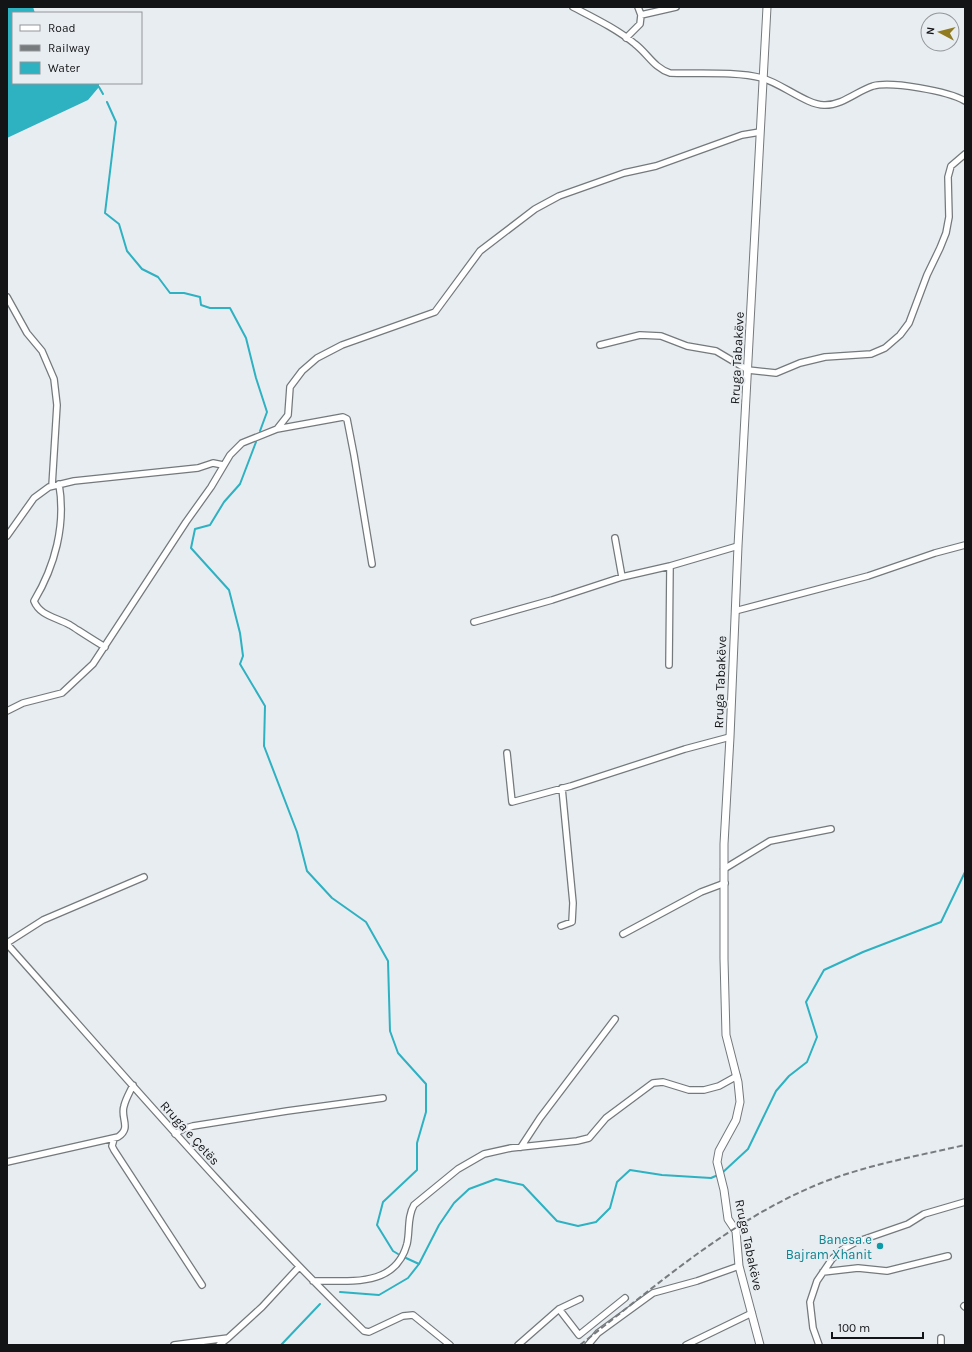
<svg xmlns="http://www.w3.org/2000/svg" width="972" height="1352" font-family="Karla,sans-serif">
	<rect width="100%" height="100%" fill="#e8edf1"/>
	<path fill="#2eb1c1" d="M7 7H33L35 13H13V83H99V87L88 100 7 138Z"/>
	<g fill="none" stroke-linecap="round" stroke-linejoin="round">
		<path stroke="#2eb1c1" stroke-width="2" d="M99 87 103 94
			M107 102 116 122 105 213 119 224 127 251 142 269 158 277 170 293H184L200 297 201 305 210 308H230L246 338 256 378 267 412 260 431
			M256 442 240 484 224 502 210 525 195 529 191 548 229 590 240 633 243 656 240 664 265 706 264 746 297 832 307 871 332 898 366 922 388 961 390 1031 398 1053 426 1084V1112L417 1143V1170L383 1202 377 1225 393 1251 398 1254
			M722 1173 748 1149 776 1091 789 1076 807 1062 817 1037 806 1002 824 970 863 952 941 922 965 872
			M406 1258 419 1264
			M340 1292 379 1295 408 1278 419 1264 439 1225 454 1203 469 1189 496 1179 523 1185 557 1221 578 1226 596 1222 610 1208 617 1182 630 1170 662 1175 711 1178 718 1175
			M281 1345 320 1304"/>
		<g stroke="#74797c" stroke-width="8">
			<path id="minor" d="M573 7C594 18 617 29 635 44 648 54 654 68 670 73 697 74 736 71 762 78 781 83 808 106 825 105 843 105 857 91 873 86 891 81 948 91 965 101
				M638 7 641 15 676 7
				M626 38 640 24 641 15
				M7 297 27 333 42 351 54 379 57 405 52 486
				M600 345 640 335 661 336 687 346 716 351 748 370 776 373 800 363 825 357 871 354 885 348 900 335 909 323 927 275 940 248 946 233 949 217 948 177 951 166 965 154
				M277 429 343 417 347 419 354 455 372 564
				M59 484C66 525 55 566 34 601 40 616 56 617 70 625 81 632 93 640 105 647
				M7 536 34 498 49 487 74 481 198 468 213 463 223 465
				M615 538 622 577 670 566 738 546
				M735 611 868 576 935 553 965 545
				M474 622 552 600 622 577
				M669 665 670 566
				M7 711 23 703 62 693 93 664 186 522 211 487 230 455 242 443 277 429 288 415 290 387 302 371 317 358 342 345 435 312 480 251 535 209 559 196 624 173 656 166 742 135 760 132
				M507 753 512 802 571 786 685 749 730 737
				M724 869 770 841 831 829
				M561 926 572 922 573 903 562 788
				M623 934 701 892 725 883
				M7 943 43 920 144 877
				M7 944C124 1075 238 1209 364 1331L369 1332 403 1316 413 1315 450 1345
				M175 1134 183 1129 193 1126 287 1111 383 1098
				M114 1139 112 1146 114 1150 202 1285
				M521 1147 540 1118 615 1019
				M7 1162 118 1137C132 1128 120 1118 124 1106 126 1098 130 1092 133 1085
				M823 1272 858 1268 887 1271 948 1256
				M313 1281C347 1280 395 1289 407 1244 410 1231 407 1217 414 1205L458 1169 484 1154 511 1148 577 1141 589 1138 606 1118 653 1083 663 1082 689 1090H704L719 1086 737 1076
				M964 1306 965 1307
				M559 1309 579 1335 625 1298
				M941 1338V1345
				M174 1345 228 1338 262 1307 299 1267
				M219 1345 228 1338
				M518 1345 559 1309 580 1299
				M588 1345 598 1333 653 1293 697 1281 739 1266
				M686 1345 752 1313
				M819 1345 813 1328 810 1302 817 1281 832 1259 843 1249 856 1242 908 1224 924 1214 965 1202"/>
		</g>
		<g stroke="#74797c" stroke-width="9">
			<path id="tertiary" d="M760 1345 739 1266 736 1231 728 1219 724 1190 717 1162 719 1151 736 1120 740 1102 738 1082 726 1035 724 959V844L730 737 738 546 767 7"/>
		</g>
		<use href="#minor" stroke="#fff" stroke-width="5.5"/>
		<use href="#tertiary" stroke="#fff" stroke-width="7"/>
		<path stroke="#787b7e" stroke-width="2" stroke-dasharray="6 3" stroke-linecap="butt" d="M580 1345C657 1285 730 1220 821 1183 867 1165 917 1156 965 1145"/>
	</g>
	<circle fill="#0f9aa8" stroke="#e8edf1" stroke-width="1.5" cx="880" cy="1246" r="4"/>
	<g text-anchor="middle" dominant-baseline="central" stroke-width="4" stroke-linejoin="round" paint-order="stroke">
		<g font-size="13" fill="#131416" stroke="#e8edf1">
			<text transform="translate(737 358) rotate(-87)">Rruga Tabakëve</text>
			<text transform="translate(720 682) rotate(-88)">Rruga Tabakëve</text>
			<text transform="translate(190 1133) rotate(48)">Rruga e Çetës</text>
			<text transform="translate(749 1245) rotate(78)">Rruga Tabakëve</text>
		</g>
		<g font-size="13" fill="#0d838f" stroke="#e8edf1" text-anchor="end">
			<text x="872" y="1239">Banesa e<tspan x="872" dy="15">Bajram Xhanit</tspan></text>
		</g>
	</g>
	<rect width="972" height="1352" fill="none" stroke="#131416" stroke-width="16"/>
	<rect x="12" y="12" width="130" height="72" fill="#e8edf1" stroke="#939699"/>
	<rect x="20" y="25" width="20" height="6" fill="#ffffff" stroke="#939699"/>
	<text x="48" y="32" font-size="12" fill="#131416">Road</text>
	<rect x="20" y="45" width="20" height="6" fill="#787b7e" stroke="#939699"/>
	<text x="48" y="52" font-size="12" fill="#131416">Railway</text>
	<rect x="20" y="62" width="20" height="12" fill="#2eb1c1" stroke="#939699"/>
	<text x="48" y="72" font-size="12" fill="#131416">Water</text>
	<g transform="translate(940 32) rotate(277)"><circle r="19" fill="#e8edf1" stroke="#939699"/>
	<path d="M0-3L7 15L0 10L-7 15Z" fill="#917b21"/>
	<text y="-6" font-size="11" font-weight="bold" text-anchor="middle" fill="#131416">N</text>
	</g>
	<path d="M832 1332v6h91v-6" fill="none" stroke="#131416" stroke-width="2"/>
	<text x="838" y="1332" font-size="12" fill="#131416" stroke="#e8edf1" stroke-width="3" paint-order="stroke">100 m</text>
</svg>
